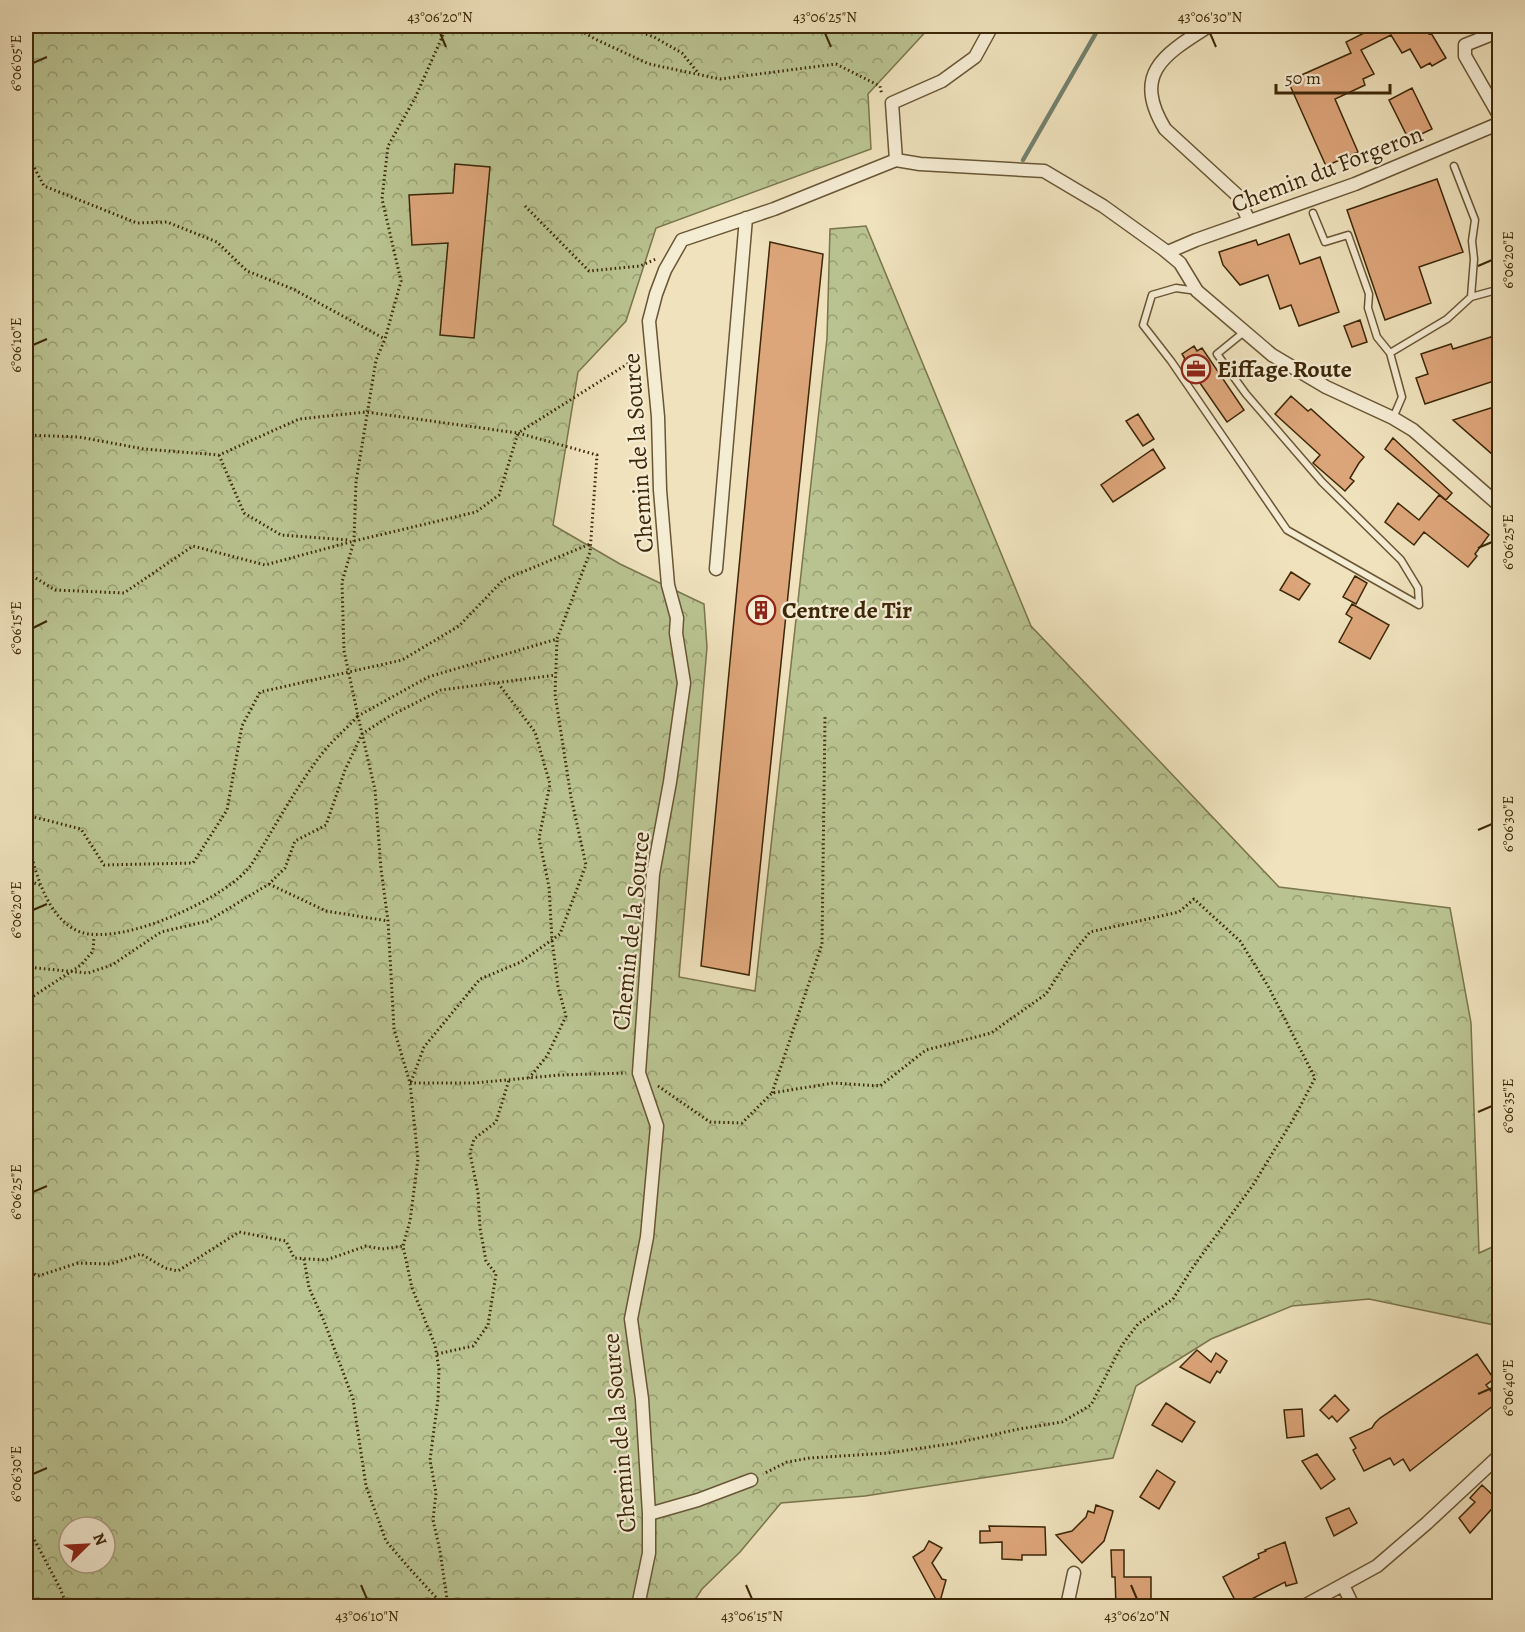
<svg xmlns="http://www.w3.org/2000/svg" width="1525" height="1632" font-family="Alegreya,serif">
	<defs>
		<pattern id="forest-crowns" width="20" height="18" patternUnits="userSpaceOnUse" patternTransform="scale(1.5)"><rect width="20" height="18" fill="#b9c391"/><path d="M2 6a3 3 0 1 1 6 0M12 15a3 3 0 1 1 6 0" fill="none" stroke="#989e74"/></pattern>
	</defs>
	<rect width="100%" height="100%" fill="#efe2bd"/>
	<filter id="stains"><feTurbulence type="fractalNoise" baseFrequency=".00333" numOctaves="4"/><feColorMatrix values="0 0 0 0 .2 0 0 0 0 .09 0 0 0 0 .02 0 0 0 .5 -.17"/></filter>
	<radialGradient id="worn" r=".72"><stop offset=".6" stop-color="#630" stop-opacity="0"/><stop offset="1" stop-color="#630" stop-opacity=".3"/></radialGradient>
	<path fill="url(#forest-crowns)" stroke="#7a754c" stroke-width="1.5" fill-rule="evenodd" d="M26 26H931L868 94 871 149 656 228 626 321 578 372 553 525 620 564 704 604 707 647 679 977 755 991 827 338 830 229 866 226 1031 626 1279 887 1450 908 1471 1023 1479 1253 1499 1244V1326L1369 1299 1292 1306 1211 1339 1136 1386 1113 1458 865 1496 781 1503 740 1552 702 1589 691 1606H26ZM69 1527H105V1563H69Z"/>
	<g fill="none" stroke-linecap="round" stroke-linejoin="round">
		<path stroke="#74816e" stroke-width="4.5" d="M1023 160 1100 26"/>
	</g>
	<path fill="#dda57a" stroke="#3c2708" stroke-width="1.5" d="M1378 26H1424L1429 34 1431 33 1446 58 1432 66 1430 63 1421 68 1410 49 1402 53 1391 35 1361 50 1374 74 1363 79 1365 85 1335 99 1358 152 1326 166 1288 81 1351 53 1346 42Z
		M1412 88 1432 129 1409 140 1389 100Z
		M455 164 490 167 474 338 440 335 448 243 412 245 409 195 453 193Z
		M1437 179 1463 252 1419 267 1431 303 1385 320 1347 210Z
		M1289 234 1300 264 1320 257 1339 312 1299 326 1291 305 1280 309 1268 275 1240 285 1223 265 1219 252 1256 240 1258 245Z
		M770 242 823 254 749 975 701 966Z
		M1360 320 1367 342 1352 347 1344 326Z
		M1500 334V379L1425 404 1416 378 1428 374 1421 354 1451 344 1453 349Z
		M1194 346 1197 351 1202 348 1244 410 1227 422 1184 360 1185 359 1182 354Z
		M1291 396 1308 411 1311 409 1364 457 1359 463 1350 478 1354 481 1345 491 1313 463 1320 455 1275 414Z
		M1500 405V461L1453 420Z
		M1138 414 1154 439 1143 446 1126 421Z
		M1393 438 1452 493 1446 500 1385 449Z
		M1153 449 1165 468 1113 502 1101 485Z
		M1439 495 1489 535 1475 554 1477 556 1468 567 1424 532 1414 545 1385 522 1398 503 1419 520Z
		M1291 572 1310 584 1299 600 1280 590Z
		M1355 576 1367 583 1356 604 1343 597Z
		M1352 604 1389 625 1370 659 1339 642 1352 618 1346 614Z
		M1197 1350 1211 1362 1216 1353 1227 1361 1220 1373 1217 1371 1210 1383 1180 1367Z
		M1477 1354 1494 1379 1486 1385 1499 1401 1410 1471 1403 1459 1394 1465 1390 1458 1364 1471 1353 1450 1356 1448 1350 1438 1372 1428 1375 1423 1380 1418Z
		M1335 1395 1349 1410 1337 1422 1332 1416 1329 1419 1320 1410Z
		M1166 1403 1195 1422 1182 1442 1152 1425Z
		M1302 1409 1304 1436 1287 1438 1284 1410Z
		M1317 1454 1335 1479 1321 1489 1302 1461Z
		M1157 1470 1175 1482 1159 1509 1140 1497Z
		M1482 1485 1499 1501 1470 1533 1459 1518 1475 1502 1470 1498Z
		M1096 1505 1113 1511 1112 1515 1104 1541 1082 1563 1056 1535 1072 1531 1086 1517 1088 1511 1094 1513Z
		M1349 1508 1357 1523 1334 1536 1326 1518Z
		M989 1526 1045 1527 1046 1555H1022V1560L1002 1559V1542L980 1543V1531H990Z
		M929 1541 942 1548 932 1563 942 1579 946 1580 939 1605 913 1557 924 1550Z
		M1285 1542 1297 1583 1286 1586 1285 1582 1238 1606 1223 1577 1259 1558 1258 1554 1266 1551 1265 1550Z
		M1111 1550H1124V1577H1151V1606H1116L1115 1577H1112Z"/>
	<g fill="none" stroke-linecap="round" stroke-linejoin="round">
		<g stroke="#695635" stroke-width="9">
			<path id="lane" d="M1454 166 1475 220 1472 241 1474 259 1471 297
				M1313 213 1325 242 1348 235 1369 294 1368 308 1377 337 1390 353
				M1197 291 1176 288 1152 295 1143 325 1171 361 1287 530 1419 605 1418 588 1401 560 1322 482 1246 394 1217 354 1244 332
				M1393 418 1402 397 1390 353 1447 319 1471 297 1500 289"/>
		</g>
		<g stroke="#695635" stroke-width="15">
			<path id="street" d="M1209 26C1165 54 1131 73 1165 129L1237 195 1249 221
				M1500 31 1465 45V56L1500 117
				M896 160 892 103 942 81 975 57 992 26
				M1168 252 1196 240 1355 184 1493 126 1500 122
				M716 569 746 218
				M649 1514 698 1500 751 1480
				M1343 1585 1353 1606
				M638 1606 649 1553V1514L642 1399 631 1319 647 1237 657 1126 639 1073 653 874 670 782 684 683 676 633 677 618 668 585 660 490 658 417 649 321 656 294 665 270 682 240 774 209 896 160 920 164 1044 171 1103 206 1163 249 1180 263 1197 291 1272 355 1326 387 1393 418 1413 430 1500 506
				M1067 1606 1074 1573
				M1304 1606 1377 1566 1427 1523 1500 1455"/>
		</g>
		<path stroke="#3c2708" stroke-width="3" stroke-dasharray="1.5 3" stroke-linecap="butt" d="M573 26 595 39 649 64 720 79 836 64 880 86 882 95
			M625 26 654 37 682 53 699 74
			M26 152 44 186 137 223 167 222 217 242 247 271 293 289 385 339
			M525 206 589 271 640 266 656 259
			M26 435 79 437 144 449 219 455 299 419 366 412 518 433 499 495 476 512 354 541 265 565 193 546 124 593 55 590 26 572
			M219 455 244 513 281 535 349 540
			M498 683 535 732 550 784 539 838 549 887 552 940 558 987 566 1016 547 1056 529 1078
			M26 815 81 829 104 865 193 863 227 810 242 726 260 692 402 660 459 626 503 580 590 544
			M26 836C35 868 43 909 72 928 109 953 219 901 246 871 253 864 258 853 264 844 280 817 296 789 315 763 326 746 344 731 358 716L344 651 342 582 354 541 356 482 376 360 385 339 401 281 382 199 388 146 415 98 447 26
			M26 880 40 885
			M269 884 326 911 388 921
			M26 967 88 973 112 965 161 932 208 921 269 884 285 868 295 841 326 825 345 770 362 734 388 717 441 690 556 675
			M26 1001 81 965 93 951 94 936
			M411 1082 424 1047 480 979 521 962 560 934 586 865 571 797 555 694 557 639
			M410 1083H474L560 1075 626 1073
			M658 1086 710 1122 742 1123 772 1093 833 1083 880 1086 926 1050 991 1033 1046 994 1072 954 1090 932 1179 912 1194 899 1240 941 1268 986 1315 1078 1294 1118 1253 1185 1193 1267 1173 1299 1138 1324 1122 1345 1091 1405 1062 1422 1019 1429 956 1443 888 1453 810 1458 787 1462 763 1474
			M772 1093 822 944 825 717
			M304 1259 309 1288 324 1321 353 1399 366 1486 386 1541 410 1569 444 1606
			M26 1270 38 1276 78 1263 110 1264 141 1254 165 1268 178 1271 239 1232 286 1241 294 1258 326 1260 366 1246 382 1249 403 1246
			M437 1354 473 1346 488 1325 496 1274 486 1261 480 1228 478 1193 470 1153 474 1139 496 1122 509 1080
			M26 1524 60 1588 67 1606
			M448 1606 440 1551 433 1520 436 1493 430 1460 438 1399 439 1369 435 1345 412 1288 403 1246 410 1221 418 1159 410 1083 394 1029 388 921 381 869 375 790 358 716 428 677 557 639 590 552 597 455 518 433 640 356"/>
		<use href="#lane" stroke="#f5ecd4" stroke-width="6"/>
		<use href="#street" stroke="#f5ecd4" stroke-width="12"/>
	</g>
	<path fill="none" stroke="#3c2708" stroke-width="2" d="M440 33 446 47M825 33 831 47M1210 33 1216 47M33 63 47 57M1478 266 1492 260M33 345 47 339M1478 548 1492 542M33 628 47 621M1478 830 1492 824M33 910 47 904M1478 1112 1492 1106M33 1192 47 1186M1478 1394 1492 1388M33 1474 47 1468M361 1585 367 1599M746 1585 752 1599M1131 1585 1137 1599"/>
	<defs>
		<g id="office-ring" transform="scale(1.5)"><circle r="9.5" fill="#f5ecd4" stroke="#8f2418" stroke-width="1.5"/><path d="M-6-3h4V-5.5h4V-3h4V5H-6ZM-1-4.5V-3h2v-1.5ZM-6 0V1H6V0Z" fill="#8f2418"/></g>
		<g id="building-ring" transform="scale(1.5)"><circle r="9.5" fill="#f5ecd4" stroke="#8f2418" stroke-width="1.5"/><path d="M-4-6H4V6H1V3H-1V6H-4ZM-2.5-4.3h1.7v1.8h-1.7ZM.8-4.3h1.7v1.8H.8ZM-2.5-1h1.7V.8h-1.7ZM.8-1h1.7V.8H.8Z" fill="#8f2418"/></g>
	</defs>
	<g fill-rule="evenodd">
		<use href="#office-ring" x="1196" y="369"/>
		<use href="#building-ring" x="761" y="610"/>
	</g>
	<g text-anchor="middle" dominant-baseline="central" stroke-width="4.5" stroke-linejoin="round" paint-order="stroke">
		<g font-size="24" fill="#3c2708" stroke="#f5ecd4">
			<text transform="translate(1327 169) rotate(-21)">Chemin du Forgeron</text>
			<text transform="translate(638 453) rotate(-94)">Chemin de la Source</text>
			<text transform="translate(631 931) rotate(-84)">Chemin de la Source</text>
			<text transform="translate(619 1433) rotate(-95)">Chemin de la Source</text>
		</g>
		<g font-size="24" font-weight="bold" fill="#3c2708" stroke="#f5ecd4" text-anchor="start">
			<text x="1217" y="369">Eiffage Route</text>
			<text x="782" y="610">Centre de Tir</text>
		</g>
	</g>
	<rect width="1525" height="1632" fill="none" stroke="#efe2bd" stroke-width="66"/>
	<g transform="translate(87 1545) rotate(66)"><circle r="28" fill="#f5ecd4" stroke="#ab9d82" stroke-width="1.5"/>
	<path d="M0-4.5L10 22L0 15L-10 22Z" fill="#8f2418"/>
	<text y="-9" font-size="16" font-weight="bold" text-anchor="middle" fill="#3c2708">N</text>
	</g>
	<path d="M1276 84v9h114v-9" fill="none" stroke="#3c2708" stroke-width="3"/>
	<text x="1285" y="84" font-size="18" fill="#3c2708" stroke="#f5ecd4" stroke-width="4.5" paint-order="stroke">50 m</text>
	<rect x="33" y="33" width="1459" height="1566" fill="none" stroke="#3c2708" stroke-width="2"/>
	<g font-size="15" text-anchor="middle" fill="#3c2708">
		<text x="440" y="22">43°06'20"N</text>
		<text x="825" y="22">43°06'25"N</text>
		<text x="1210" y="22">43°06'30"N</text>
		<text transform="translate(16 63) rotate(-90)" y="5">6°06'05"E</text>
		<text transform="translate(1508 260) rotate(-90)" y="5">6°06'20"E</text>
		<text transform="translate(16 345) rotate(-90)" y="5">6°06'10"E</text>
		<text transform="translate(1508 542) rotate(-90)" y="5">6°06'25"E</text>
		<text transform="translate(16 628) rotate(-90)" y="5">6°06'15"E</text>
		<text transform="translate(1508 824) rotate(-90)" y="5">6°06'30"E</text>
		<text transform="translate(16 910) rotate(-90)" y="5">6°06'20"E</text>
		<text transform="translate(1508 1106) rotate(-90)" y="5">6°06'35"E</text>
		<text transform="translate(16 1192) rotate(-90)" y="5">6°06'25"E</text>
		<text transform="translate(1508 1388) rotate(-90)" y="5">6°06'40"E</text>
		<text transform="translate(16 1474) rotate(-90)" y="5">6°06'30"E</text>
		<text x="367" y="1621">43°06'10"N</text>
		<text x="752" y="1621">43°06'15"N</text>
		<text x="1137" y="1621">43°06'20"N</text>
	</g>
	<rect width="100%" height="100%" filter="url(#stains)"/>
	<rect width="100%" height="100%" fill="url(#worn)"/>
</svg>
